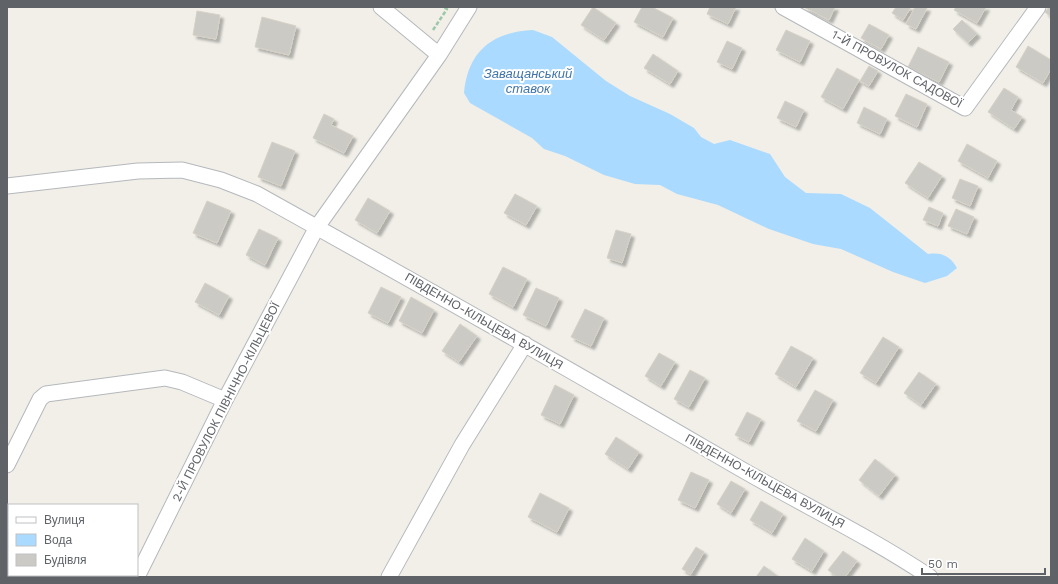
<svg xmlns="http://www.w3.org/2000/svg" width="1058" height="584" font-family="'Work Sans',sans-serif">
	<defs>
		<filter id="shadow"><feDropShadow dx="3.5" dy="3.5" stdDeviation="1" flood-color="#0004"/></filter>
	</defs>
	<rect width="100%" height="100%" fill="#f1efe8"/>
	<path fill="#aadaff" d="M533 30 552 37 606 81 630 96 670 114 694 128 701 137 714 144 730 140 770 154 785 177 806 193 841 194 870 208 928 254C942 252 950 256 957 268L947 276 925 283 893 272 841 249 813 244 769 229 718 205 677 194 660 185 635 184 604 175 565 156 544 149 532 138 470 103 464 93C468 51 492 32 533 30Z"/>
	<path fill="#cccac5" stroke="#d6d1c6" filter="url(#shadow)" d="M593 7 616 23 604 40 581 25Z
		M642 7H652L673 18 663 37 634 22Z
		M710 7H736L728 24 707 14Z
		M804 7H835L829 20Z
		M896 7H911L903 20 892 13Z
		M915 7 927 8 916 29 906 24Z
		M956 7H986L977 23 954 10Z
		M1049 7H1051V17L1045 12Z
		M197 11 220 15 216 39 193 35Z
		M262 17 296 26 289 55 255 47Z
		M962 20 977 34 968 43 953 29Z
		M869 24 889 35 881 49 861 38Z
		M786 30 810 41 800 62 776 50Z
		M727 41 742 48 732 69 717 62Z
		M1028 46 1051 60V69L1043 83 1016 67Z
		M918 47 949 62 939 82 908 67Z
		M653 54 678 71 670 84 644 68Z
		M869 66 878 71 869 86 860 81Z
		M837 68 859 80 843 109 821 97Z
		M1004 88 1018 97 1011 110 1022 117 1014 129 988 112Z
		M906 94 927 104 917 127 895 116Z
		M785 101 804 110 796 127 777 118Z
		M864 107 887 119 880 134 857 123Z
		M324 114 334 119 331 125 353 136 344 153 313 138Z
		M272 142 295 151 281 186 258 177Z
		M967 144 997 161 988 178 958 161Z
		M919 162 942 176 928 198 905 183Z
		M960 179 978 186 970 206 952 198Z
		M515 194 537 206 526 225 504 213Z
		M368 198 390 211 377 233 355 220Z
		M207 201 231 211 217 243 193 233Z
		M929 207 943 213 938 226 923 220Z
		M956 209 974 217 967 234 948 226Z
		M259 229 278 238 265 265 246 255Z
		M616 230 631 234 622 263 607 258Z
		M503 267 527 279 513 307 489 294Z
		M205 283 229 296 219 315 195 302Z
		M381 287 401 297 388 323 368 313Z
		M536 288 559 298 546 326 523 315Z
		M411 297 434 310 422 333 399 321Z
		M585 309 604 318 591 346 571 337Z
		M460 324 477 336 459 362 442 351Z
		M883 337 899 347 876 383 860 373Z
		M791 346 813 358 796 387 775 374Z
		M659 353 675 362 661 386 645 376Z
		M690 370 705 378 689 407 674 399Z
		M919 372 936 384 921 405 904 393Z
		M555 385 574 395 560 424 541 415Z
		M815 390 833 400 816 431 797 421Z
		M747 412 761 419 749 442 735 435Z
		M616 437 639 452 628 469 605 454Z
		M875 459 895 475 879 496 859 480Z
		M691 472 709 480 695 508 678 500Z
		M731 481 745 489 731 513 717 504Z
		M540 493 569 508 557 532 528 517Z
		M761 501 783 514 772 533 750 520Z
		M805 538 824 551 812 571 792 559Z
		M696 547 704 552 691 574 682 569Z
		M843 551 857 561 845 577H837L828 570Z
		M764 566 779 577H756Z"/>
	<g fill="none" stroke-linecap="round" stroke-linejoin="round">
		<g stroke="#b5b8bc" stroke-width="17">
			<path id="minor" d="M381 7 439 55
				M783 7 965 108 1038 7
				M7 186 138 171 182 170 221 180 257 194C417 283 576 373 734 465 799 503 867 535 930 577
				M7 465 40 399 46 394 165 378 182 382 225 400
				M137 577 225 400 317 227 439 55 469 7
				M389 577 462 445 525 344"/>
		</g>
		<path stroke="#9cc7a9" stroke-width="2.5" stroke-dasharray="4 2" stroke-linecap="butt" d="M433 30 447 9 443 7"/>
		<use href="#minor" stroke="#fff" stroke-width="15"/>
	</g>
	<g text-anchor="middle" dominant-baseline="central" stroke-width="4" stroke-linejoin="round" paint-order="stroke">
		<g font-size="12" fill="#5f6368" stroke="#fff">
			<text transform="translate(897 69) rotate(29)">1-Й ПРОВУЛОК САДОВОЇ</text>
			<text transform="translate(484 321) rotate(30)">ПІВДЕННО-КІЛЬЦЕВА ВУЛИЦЯ</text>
			<text transform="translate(226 402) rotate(-63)">2-Й ПРОВУЛОК ПІВНІЧНО-КІЛЬЦЕВОЇ</text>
			<text transform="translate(765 481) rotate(29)">ПІВДЕННО-КІЛЬЦЕВА ВУЛИЦЯ</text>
		</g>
		<g font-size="13" font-style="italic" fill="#4174aa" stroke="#fff">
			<text x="528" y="73">Заващанський<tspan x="528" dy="15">ставок</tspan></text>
		</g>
	</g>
	<rect width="1058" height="584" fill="none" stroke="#5f6368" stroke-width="16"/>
	<rect x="8" y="504" width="130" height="72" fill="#ffffff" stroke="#bfc1c3"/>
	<rect x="16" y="517" width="20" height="6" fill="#ffffff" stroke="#bfc1c3"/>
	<text x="44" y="524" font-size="12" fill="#5f6368">Вулиця</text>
	<rect x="16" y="534" width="20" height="12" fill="#aadaff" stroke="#bfc1c3"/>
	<text x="44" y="544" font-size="12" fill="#5f6368">Вода</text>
	<rect x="16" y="554" width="20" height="12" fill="#cccac5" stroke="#bfc1c3"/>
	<text x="44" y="564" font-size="12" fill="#5f6368">Будівля</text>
	<path d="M922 568v6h123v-6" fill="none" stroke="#5f6368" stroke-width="2"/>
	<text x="928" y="568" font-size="12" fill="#5f6368" stroke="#ffffff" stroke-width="3" paint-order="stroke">50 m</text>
</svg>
